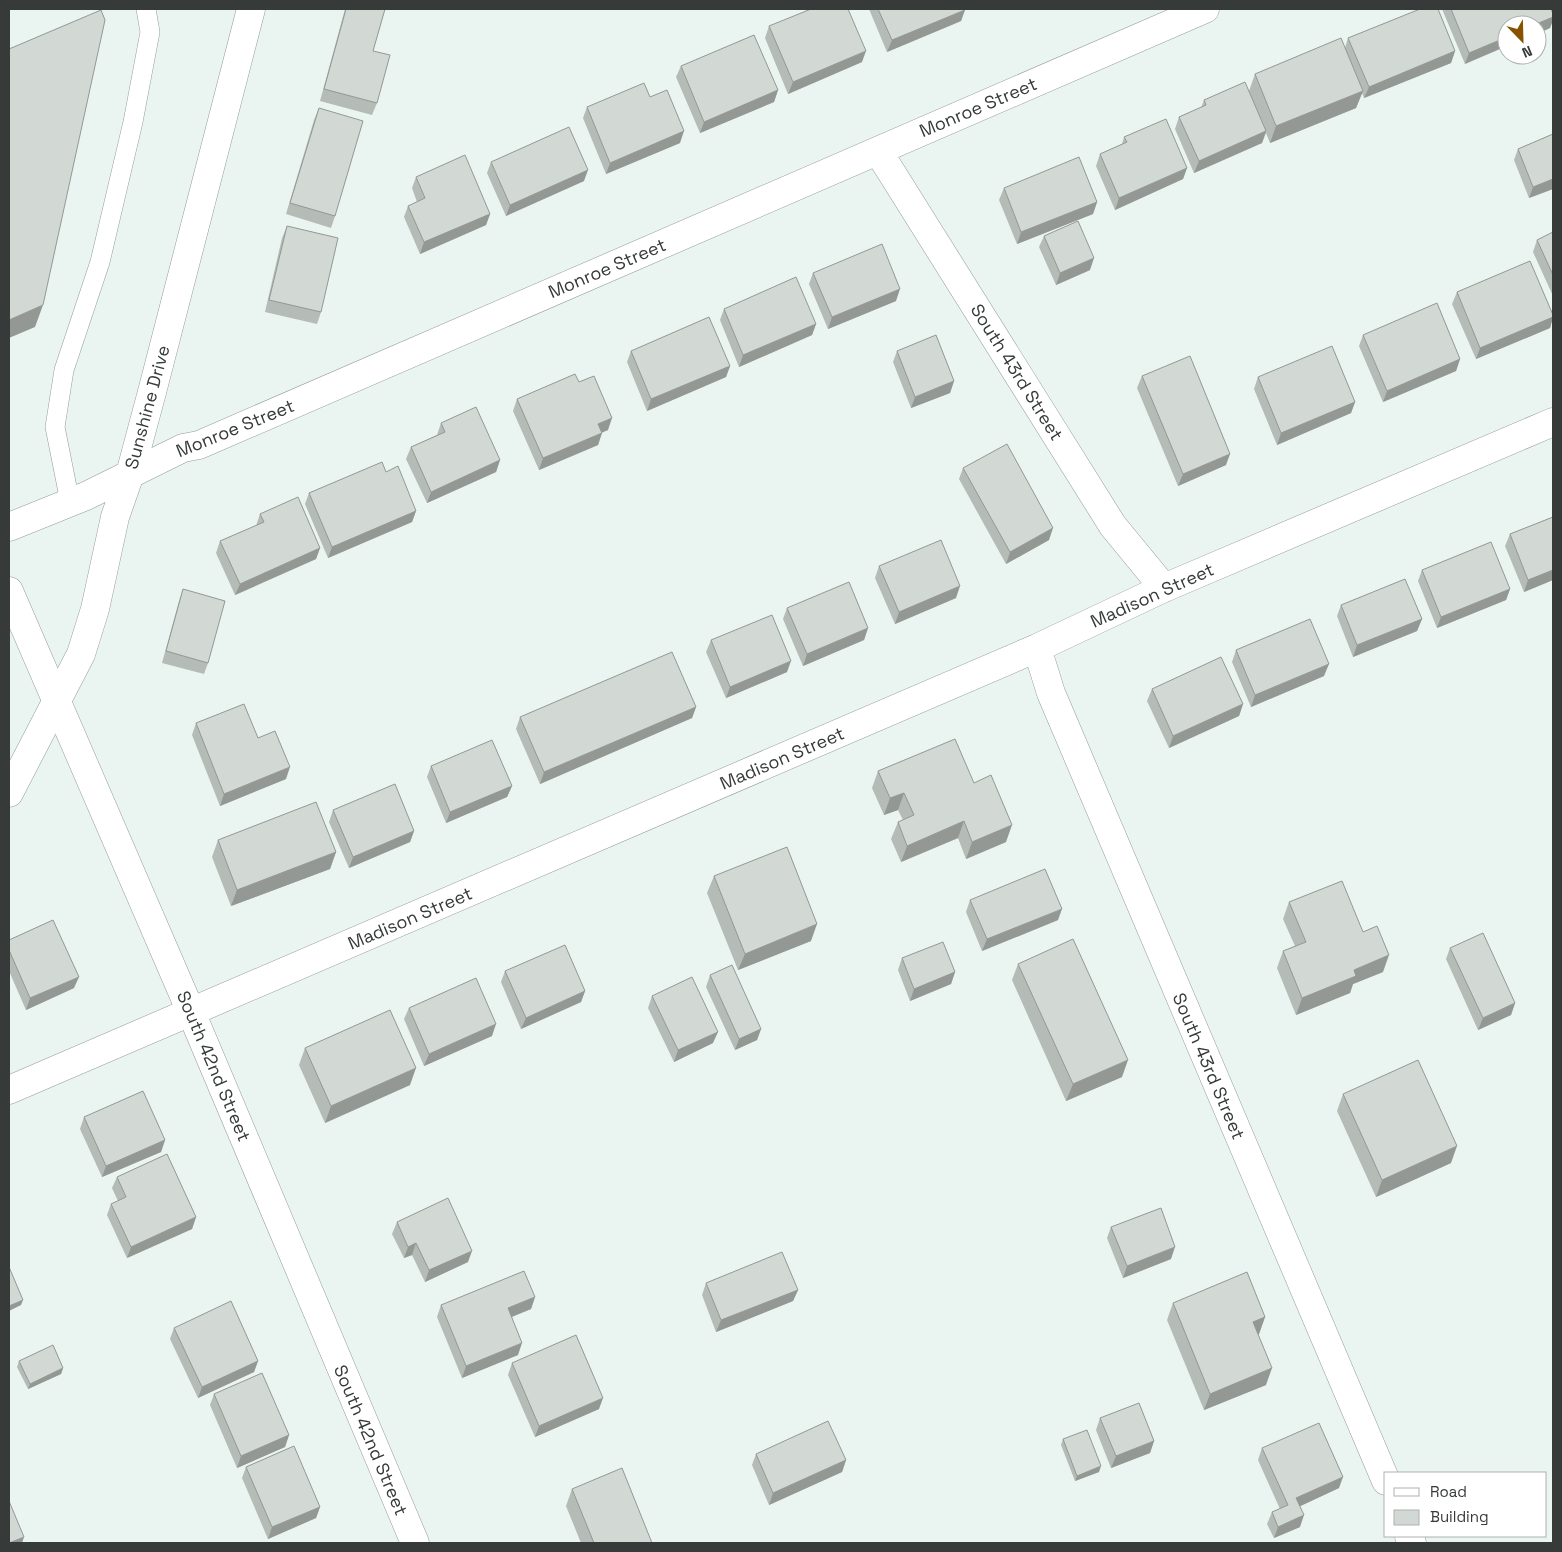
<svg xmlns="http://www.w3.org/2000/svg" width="1562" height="1552" font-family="'Space Grotesk',sans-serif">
	<rect width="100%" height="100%" fill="#eaf4f1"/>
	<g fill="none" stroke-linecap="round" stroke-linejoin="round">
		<g stroke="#949d9a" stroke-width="20">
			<path id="service" d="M70 502 55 427 64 370 100 262 133 122 150 32 146 9"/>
		</g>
		<g stroke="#949d9a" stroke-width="29">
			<path id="minor" d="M878 151 1113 526 1164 588
				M9 527 86 496 183 448 199 445 1205 9
				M1037 648 1051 693 1386 1481
				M9 793 81 654 95 609 115 517 130 474 152 392 251 9
				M9 1090 1037 648 1164 588 1553 422
				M1409 1536 1412 1543"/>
		</g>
		<g stroke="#949d9a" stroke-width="29">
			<path id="tertiary" d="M9 591 191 1012 415 1543"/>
		</g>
		<use href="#service" stroke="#fff" stroke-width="19"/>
		<use href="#minor" stroke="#fff" stroke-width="28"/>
		<use href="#tertiary" stroke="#fff" stroke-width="28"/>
	</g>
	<path fill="#b5bbb6" d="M345 9H385L373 51 377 103 372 115 320 101Z
		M869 9H965L961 21 887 52Z
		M1442 9H1553V20L1550 28 1537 34V25L1465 64Z
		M769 26 862 62 788 94 765 38Z
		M1348 38 1455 51 1451 63 1364 98 1362 93 1356 108 1270 143 1266 133 1262 143 1194 173 1175 129 1179 117 1201 108 1204 100 1249 91 1255 74 1345 48Z
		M681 66 778 90 774 102 700 133 676 77Z
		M587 107 680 143 606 174 583 118Z
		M319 108 335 216 331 228 286 214 314 120Z
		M1553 134V189L1529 198 1514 160 1518 149Z
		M1124 137 1187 168 1183 179 1115 210 1096 166 1100 154 1122 144Z
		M491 162 584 181 506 216 487 173Z
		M416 177 490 214 486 225 420 254 404 217 408 206 417 202 412 188Z
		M1004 188 1097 202 1093 214 1017 244 999 200Z
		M287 226 321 312 317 324 265 312 282 238Z
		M1553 232V296L1533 252 1537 240Z
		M1044 236 1090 270 1056 285 1039 247Z
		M813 273 896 301 828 329 809 284Z
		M1457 292 1553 315V318L1550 328 1476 359 1452 304Z
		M724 309 816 324 812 335 739 367 720 320Z
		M1363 335 1460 359 1456 371 1383 402 1359 346Z
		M631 351 730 366 726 377 647 411 627 362Z
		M897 351 954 381 950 393 911 408 893 362Z
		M1142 376 1226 465 1178 486 1137 388Z
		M1258 377 1355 402 1351 413 1277 445 1254 389Z
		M579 382 608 430 602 432 598 445 539 470 513 411 517 399Z
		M441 423 500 460 496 472 427 503 406 459 411 447 437 435Z
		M963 468 1049 540 1006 564 959 479Z
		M386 472 416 511 412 522 328 558 305 504 309 493Z
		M260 514 320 548 316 559 235 595 216 553 220 541 256 526Z
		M1553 517V580L1524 592 1505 546 1510 534Z
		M879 566 956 598 895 624 875 578Z
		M1422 570 1510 589 1506 600 1437 628 1418 581Z
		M183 589 208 663 204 674 162 663 179 601Z
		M1341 605 1422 619 1417 631 1353 657 1337 616Z
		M787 608 868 628 864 640 803 666 783 619Z
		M711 640 787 672 726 698 706 652Z
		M1236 650 1324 676 1251 707 1232 662Z
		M1152 689 1243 704 1239 716 1169 748 1147 701Z
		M696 707 692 718 540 784 516 729 520 717Z
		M196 723 258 738 286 779 220 806 192 735Z
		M431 766 512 786 507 797 446 823 427 777Z
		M878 771 974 783 1006 842 966 859 958 838 901 862 891 839 898 822 903 820 898 810 884 815 872 788Z
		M333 810 414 831 410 842 349 868 329 822Z
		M218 840 336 852 330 869 231 906 212 857Z
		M714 876 811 941 738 970 707 893Z
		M970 900 1058 920 982 951 966 912Z
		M1289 902 1363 932 1383 972 1353 984 1350 993 1296 1015 1277 968 1283 951 1295 946 1283 919Z
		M9 940 74 988 26 1010 9 971Z
		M1450 948 1515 1003 1511 1015 1478 1030 1446 959Z
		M902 958 955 972 951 984 910 1001 898 970Z
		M1018 964 1122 1077 1066 1101 1012 980Z
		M505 971 585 991 581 1002 521 1029 501 982Z
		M710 975 761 1029 757 1040 735 1050 706 987Z
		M652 996 713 1043 674 1062 648 1008Z
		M409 1008 492 1036 424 1066 404 1019Z
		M305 1048 410 1085 325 1123 299 1065Z
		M1343 1094 1451 1163 1376 1197 1337 1111Z
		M84 1117 165 1140 161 1152 102 1177 80 1129Z
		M117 1177 196 1217 192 1229 127 1258 107 1215 111 1204 118 1201 112 1188Z
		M397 1222 468 1262 425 1282 412 1255 404 1258 392 1234Z
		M1111 1227 1171 1259 1123 1278 1107 1238Z
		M706 1283 798 1290 793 1301 716 1332 702 1295Z
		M535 1297 531 1309 512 1317 518 1355 462 1378 437 1317 441 1305Z
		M1173 1303 1265 1317 1259 1334H1258L1266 1385 1204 1410 1167 1320Z
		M174 1328 258 1361 254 1372 198 1398 170 1339Z
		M19 1361 63 1368 61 1374 28 1389 17 1367Z
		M512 1363 599 1409 535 1437 508 1375Z
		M214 1394 289 1435 285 1447 237 1468 210 1405Z
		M1100 1418 1154 1441 1150 1453 1111 1468 1096 1430Z
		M1063 1439 1099 1472 1075 1481 1061 1445Z
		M1262 1448 1339 1488 1300 1506V1527L1274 1538 1267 1524 1272 1512 1280 1509 1258 1460Z
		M756 1454 846 1460 842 1472 769 1505 752 1465Z
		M246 1467 320 1507 316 1518 268 1539 242 1478Z
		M572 1489 652 1543H581L566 1506Z"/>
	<path fill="#939894" d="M965 10 961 21 887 52 892 40Z
		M1553 17V20L1550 28 1537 34V25H1534Z
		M1507 37V46L1465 64 1469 53Z
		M866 51 862 62 788 94 793 82Z
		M1455 51 1451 63 1364 98 1369 87Z
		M778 90 774 102 700 133 704 122Z
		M1363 91 1356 108 1270 143 1276 126Z
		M684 131 680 143 606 174 610 163Z
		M1266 131 1262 143 1194 173 1199 161Z
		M1187 168 1183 179 1115 210 1119 198Z
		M588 170 584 181 506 216 510 205Z
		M1553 179V189L1529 198 1533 187Z
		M1097 202 1093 214 1017 244 1021 232Z
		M490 214 486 225 420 254 424 242Z
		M1094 258 1090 270 1056 285 1060 273Z
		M900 289 896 301 828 329 832 317Z
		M43 305 35 327 9 338V320Z
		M1553 317 1550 328 1476 359 1480 348Z
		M816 324 812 335 739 367 743 355Z
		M1460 359 1456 371 1383 402 1387 391Z
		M730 366 726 377 647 411 651 399Z
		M954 381 950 393 911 408 915 397Z
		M1355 402 1351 413 1277 445 1281 433Z
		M612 418 608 430 594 436 598 424Z
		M602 433 598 445 539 470 543 458Z
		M1230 454 1226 465 1178 486 1183 474Z
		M500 460 496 472 427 503 431 492Z
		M416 511 412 522 328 558 332 547Z
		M1053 528 1049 540 1006 564 1010 552Z
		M320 548 316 559 235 595 240 584Z
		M1553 570V580L1524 592 1528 580Z
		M960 586 956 598 895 624 899 612Z
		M1510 589 1506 600 1437 628 1441 617Z
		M1422 619 1417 631 1353 657 1357 645Z
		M868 628 864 640 803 666 807 654Z
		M791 661 787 672 726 698 730 687Z
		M1329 664 1324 676 1251 707 1255 695Z
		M1243 704 1239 716 1169 748 1173 736Z
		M696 707 692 718 540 784 544 772Z
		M290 767 286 779 220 806 224 794Z
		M512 786 507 797 446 823 450 812Z
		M904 793 898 810 884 815 890 798Z
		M964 821 958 838 901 862 907 846Z
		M1012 825 1006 842 966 859 972 842Z
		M414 831 410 842 349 868 353 857Z
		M336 852 330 869 231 906 237 890Z
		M1062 909 1058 920 982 951 987 939Z
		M817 924 811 941 738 970 745 954Z
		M1389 955 1383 972 1353 984 1350 993 1296 1015 1302 998 1354 970Z
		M955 972 951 984 910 1001 914 989Z
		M79 977 74 988 26 1010 30 998Z
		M585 991 581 1002 521 1029 526 1018Z
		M1515 1003 1511 1015 1478 1030 1483 1018Z
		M496 1024 492 1036 424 1066 429 1054Z
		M761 1029 757 1040 735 1050 739 1039Z
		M718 1032 713 1043 674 1062 678 1050Z
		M1128 1060 1122 1077 1066 1101 1073 1084Z
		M416 1068 410 1085 325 1123 331 1106Z
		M165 1140 161 1152 102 1177 106 1166Z
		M1457 1146 1451 1163 1376 1197 1382 1180Z
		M196 1217 192 1229 127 1258 131 1247Z
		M416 1243 412 1255 404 1258 408 1247Z
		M1175 1247 1171 1259 1123 1278 1127 1266Z
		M472 1251 468 1262 425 1282 429 1270Z
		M798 1290 793 1301 716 1332 721 1320Z
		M535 1297 531 1309 504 1320 508 1308Z
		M23 1300 21 1305 9 1311V1306Z
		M1265 1317 1259 1334 1247 1339 1253 1322Z
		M522 1343 518 1355 462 1378 466 1366Z
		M258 1361 254 1372 198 1398 202 1387Z
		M63 1368 61 1374 28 1389 30 1384Z
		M1272 1368 1266 1385 1204 1410 1210 1394Z
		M603 1398 599 1409 535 1437 539 1426Z
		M289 1435 285 1447 237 1468 241 1456Z
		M1154 1441 1150 1453 1111 1468 1116 1456Z
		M846 1460 842 1472 769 1505 773 1493Z
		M1101 1466 1099 1472 1075 1481 1077 1476Z
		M1343 1477 1339 1488 1292 1510 1296 1498Z
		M320 1507 316 1518 268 1539 272 1527Z
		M1304 1515 1300 1527 1274 1538 1278 1527Z
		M24 1537 22 1543H9Z"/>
	<path fill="#d2d9d4" stroke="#939894" d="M346 9H385L373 51 390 55 377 103 324 89Z
		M811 9H848L866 51 793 82 769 26Z
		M878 9H965V10L892 40Z
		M1420 9H1438L1455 51 1369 87 1348 38Z
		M1451 9H1551L1553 14V17L1534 25H1507V37L1469 53Z
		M101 10 105 20 43 305 9 320V49Z
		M754 35 778 90 704 122 681 66Z
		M1341 38 1363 91 1276 126 1255 74Z
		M1245 82 1266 131 1199 161 1179 117 1206 105 1204 100Z
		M644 83 650 97 667 90 684 131 610 163 587 107Z
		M319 108 363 121 335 216 290 203Z
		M1166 119 1187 168 1119 198 1100 154 1127 142 1124 137Z
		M569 127 588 170 510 205 491 162Z
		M1553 134V179L1533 187 1518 149Z
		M465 155 490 214 424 242 408 206 425 198 416 177Z
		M1079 157 1097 202 1021 232 1004 188Z
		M1078 221 1094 258 1060 273 1044 236Z
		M287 226 338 238 321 312 269 300Z
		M1553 232V275L1537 240Z
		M882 244 900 289 832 317 813 273Z
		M1530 261 1553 315V317L1480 348 1457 292Z
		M796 277 816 324 743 355 724 309Z
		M1437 303 1460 359 1387 391 1363 335Z
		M709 317 730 366 651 399 631 351Z
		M936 335 954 381 915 397 897 351Z
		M1332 346 1355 402 1281 433 1258 377Z
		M1190 356 1230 454 1183 474 1142 376Z
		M575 374 579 382 594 376 612 418 598 424 602 433 543 458 517 399Z
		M476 407 500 460 431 492 411 447 445 432 441 423Z
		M1007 444 1053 528 1010 552 963 468Z
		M382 462 386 472 398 466 416 511 332 547 309 493Z
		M298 497 320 548 240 584 220 541 264 522 260 514Z
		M1553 517V570L1528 580 1510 534Z
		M941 540 960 586 899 612 879 566Z
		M1491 542 1510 589 1441 617 1422 570Z
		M1405 579 1422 619 1357 645 1341 605Z
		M849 582 868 628 807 654 787 608Z
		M183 589 225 601 208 663 166 651Z
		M772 615 791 661 730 687 711 640Z
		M1310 619 1329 664 1255 695 1236 650Z
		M672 652 696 707 544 772 520 717Z
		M1221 657 1243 704 1173 736 1152 689Z
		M244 704 258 738 275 731 290 767 224 794 196 723Z
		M955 739 974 783 991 775 1012 825 972 842 964 821 907 846 898 822 914 815 904 793 890 798 878 771Z
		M492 740 512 786 450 812 431 766Z
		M395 784 414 831 353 857 333 810Z
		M316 802 336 852 237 890 218 840Z
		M787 847 817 924 745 954 714 876Z
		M1045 869 1062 909 987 939 970 900Z
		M1342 881 1363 932 1377 926 1389 955 1354 970 1356 976 1302 998 1283 951 1306 942 1289 902Z
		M53 920 79 977 30 998 9 950V940Z
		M1483 933 1515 1003 1483 1018 1450 948Z
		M1073 939 1128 1060 1073 1084 1018 964Z
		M943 942 955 972 914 989 902 958Z
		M565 945 585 991 526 1018 505 971Z
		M732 965 761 1029 739 1039 710 975Z
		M692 977 718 1032 678 1050 652 996Z
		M476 978 496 1024 429 1054 409 1008Z
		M390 1010 416 1068 331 1106 305 1048Z
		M1418 1060 1457 1146 1382 1180 1343 1094Z
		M143 1091 165 1140 106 1166 84 1117Z
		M167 1154 196 1217 131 1247 111 1204 126 1197 117 1177Z
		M448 1198 472 1251 429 1270 416 1243 408 1247 397 1222Z
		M1161 1208 1175 1247 1127 1266 1111 1227Z
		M782 1252 798 1290 721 1320 706 1283Z
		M9 1267 23 1300 9 1306Z
		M524 1271 535 1297 508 1308 522 1343 466 1366 441 1305Z
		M1247 1272 1265 1317 1253 1322 1272 1368 1210 1394 1173 1303Z
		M231 1301 258 1361 202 1387 174 1328Z
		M576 1335 603 1398 539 1426 512 1363Z
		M53 1345 63 1368 30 1384 19 1361Z
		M262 1373 289 1435 241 1456 214 1394Z
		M1139 1403 1154 1441 1116 1456 1100 1418Z
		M828 1421 846 1460 773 1493 756 1454Z
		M1319 1423 1343 1477 1296 1498 1304 1515 1278 1527 1272 1512 1288 1505 1262 1448Z
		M1087 1430 1101 1466 1077 1476 1063 1439Z
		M294 1446 320 1507 272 1527 246 1467Z
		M622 1468 652 1543H594L572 1489Z
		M9 1501 24 1537 9 1543Z"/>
	<g text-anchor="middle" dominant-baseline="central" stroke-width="4" stroke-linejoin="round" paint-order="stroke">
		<g font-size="18" fill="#363a39" stroke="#fff">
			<text transform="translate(978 107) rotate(-23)">Monroe Street</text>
			<text transform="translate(607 268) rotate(-23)">Monroe Street</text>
			<text transform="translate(1017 372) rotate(58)">South 43rd Street</text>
			<text transform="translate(147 407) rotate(-75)">Sunshine Drive</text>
			<text transform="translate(235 428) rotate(-22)">Monroe Street</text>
			<text transform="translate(1152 595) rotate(-24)">Madison Street</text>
			<text transform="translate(782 758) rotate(-23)">Madison Street</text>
			<text transform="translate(410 918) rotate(-23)">Madison Street</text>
			<text transform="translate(214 1066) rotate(67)">South 42nd Street</text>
			<text transform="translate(1209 1066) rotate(67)">South 43rd Street</text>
			<text transform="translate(371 1440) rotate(67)">South 42nd Street</text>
		</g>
	</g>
	<rect width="1562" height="1552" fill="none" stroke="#363a39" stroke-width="20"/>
	<rect x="1384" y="1472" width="162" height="65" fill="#ffffff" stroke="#afb0b0"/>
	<rect x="1394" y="1488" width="25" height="8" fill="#ffffff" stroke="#afb0b0"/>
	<text x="1430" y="1497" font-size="15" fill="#363a39">Road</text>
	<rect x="1394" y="1510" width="25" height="15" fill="#d2d9d4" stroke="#afb0b0"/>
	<text x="1430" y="1522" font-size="15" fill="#363a39">Building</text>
	<g transform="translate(1522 40) rotate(157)"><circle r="24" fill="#ffffff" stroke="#afb0b0"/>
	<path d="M0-4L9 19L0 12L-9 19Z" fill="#885300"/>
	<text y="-8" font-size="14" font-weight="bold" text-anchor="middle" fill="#363a39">N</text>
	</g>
</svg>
